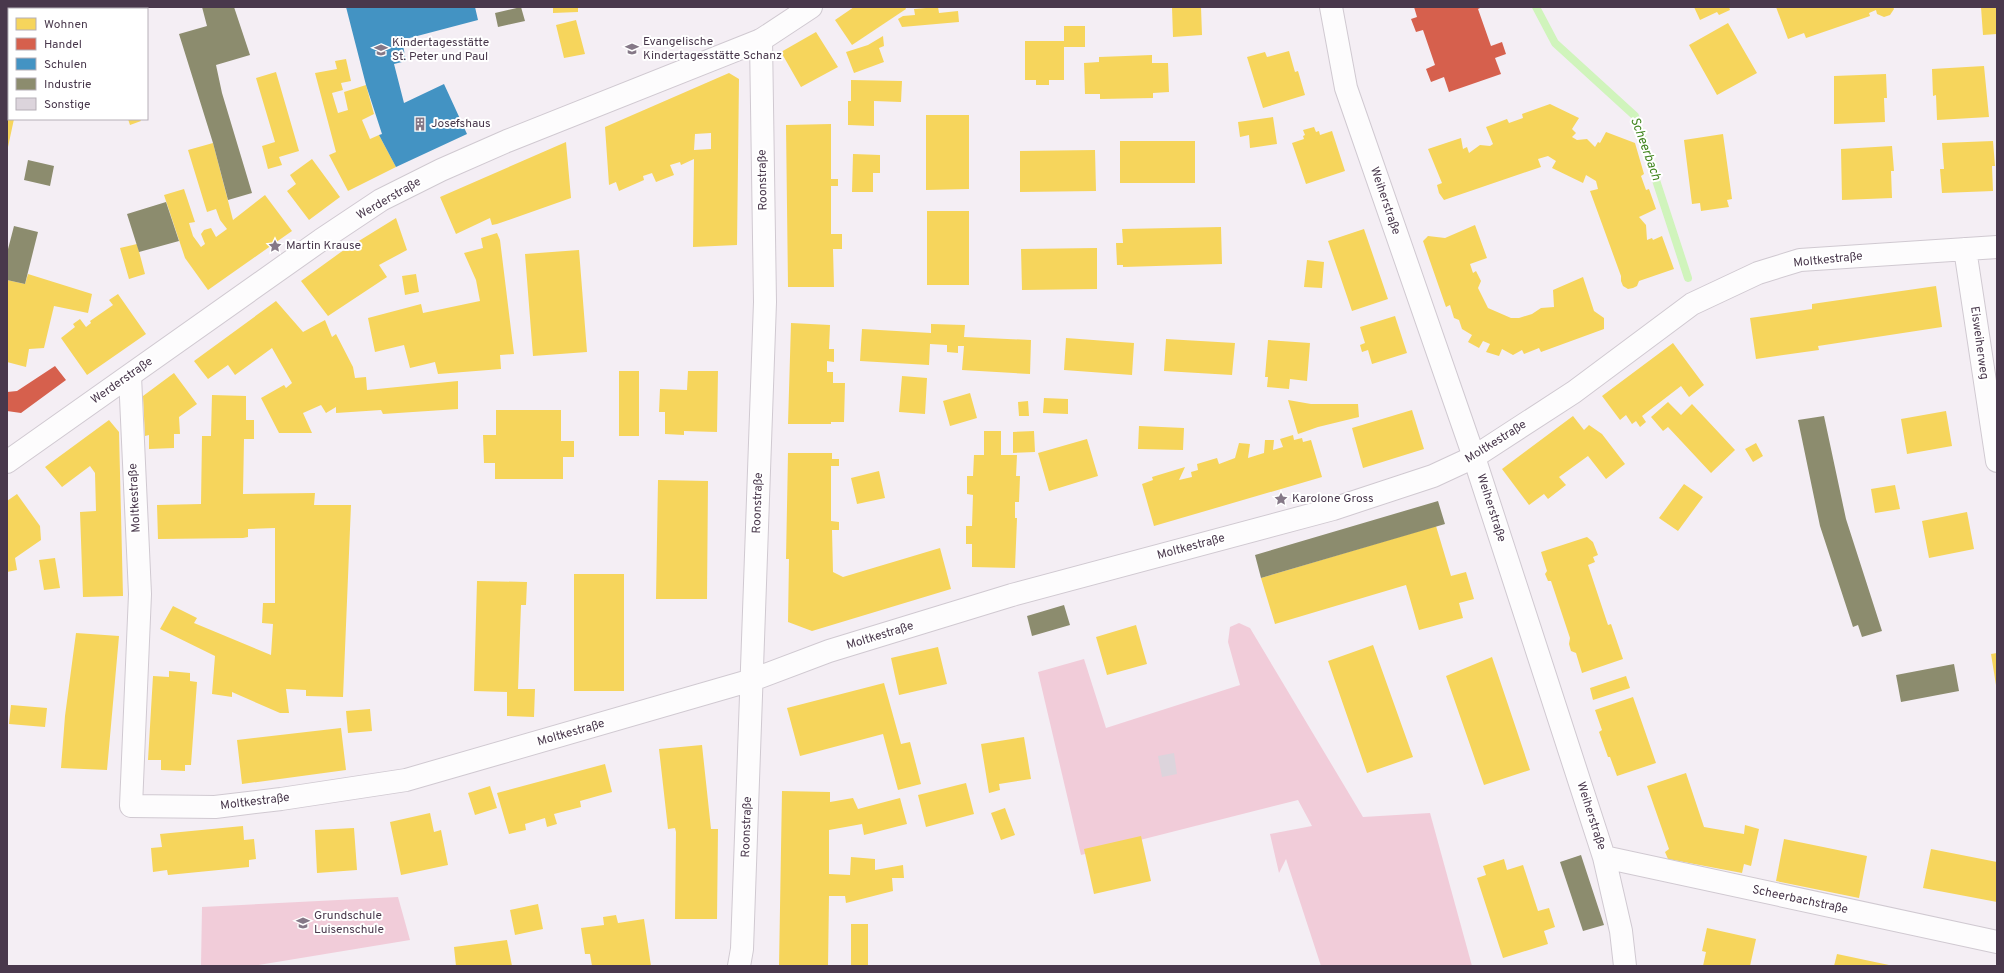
<svg xmlns="http://www.w3.org/2000/svg" width="2004" height="973" font-family="Overpass,sans-serif">
	<rect width="100%" height="100%" fill="#f4eef4"/>
	<path fill="#f1ccd9" d="M1239 623 1250 628 1363 817 1430 813 1472 966H1321L1286 859 1279 873 1270 834 1312 826 1298 800 1081 855 1038 672 1084 659 1106 728 1240 685 1228 642 1230 627Z
		M398 897 410 940 253 966H201L202 907Z"/>
	<path fill="#f6d55c" fill-rule="evenodd" d="M14 7H82V9H14Z
		M553 7H578V12L553 13Z
		M854 7H905L906 9 852 45 835 20Z
		M938 7 939 13 958 11 959 22 902 27 898 19 903 16 915 15 914 9Z
		M1172 7H1201L1202 35 1173 37Z
		M1694 7H1729L1730 10 1719 15 1717 12 1700 20Z
		M1776 7H1893L1894 9 1890 15 1884 17 1877 14 1876 10 1869 13 1870 16 1806 38 1804 33 1788 39Z
		M1981 7H1997V34L1983 35Z
		M576 20 585 54 564 58 556 25Z
		M1728 23 1757 73 1717 95 1689 45Z
		M1064 26H1085V47H1064V80H1049V85H1036V80H1025V41H1064Z
		M816 32 838 67 801 87 781 52Z
		M883 36 884 46 879 48 884 62 854 73 846 52 868 45Z
		M1289 51 1295 72 1298 71 1305 95 1263 108 1247 57 1265 52 1267 57Z
		M1152 55V63H1168L1169 92 1153 93V98L1100 99V94H1085L1084 63 1099 62V57Z
		M346 59 351 81 341 83 343 90 332 93 338 113 348 110 344 92 366 85 374 114 362 120 370 139 379 135 396 167 348 191 329 155 336 152 315 73 337 69 335 61Z
		M1984 66 1989 117 1937 120 1936 95 1933 96 1932 69Z
		M276 72 299 151 279 157 282 165 268 169 262 146 275 142 256 78Z
		M729 73 739 79 737 245 693 247 694 159 681 165 680 162 670 165 674 175 656 182 652 173 643 176 644 180 619 191 616 182 609 185 605 127ZM711 133V149L694 150 695 134Z
		M1886 74 1887 98H1884L1885 122 1834 124V76Z
		M851 80 902 81 901 102 874 101V126L848 125V101H851Z
		M7 102 9 103V119H14L8 147Z
		M1550 104 1579 118 1572 129 1576 133 1572 137 1577 140 1587 139 1595 147 1598 142 1600 143 1606 132 1635 143 1644 174 1641 176 1646 190 1649 189 1656 209 1639 217 1646 225 1647 240 1652 238 1653 240 1662 236 1674 269 1639 281 1637 286 1633 288 1628 289 1623 286 1621 281V276L1590 191 1598 189 1596 181 1586 175 1583 183 1552 168 1556 161 1548 156 1538 159 1541 167 1444 200 1439 193 1437 185 1442 183 1428 149 1461 138 1463 149 1467 147 1469 153 1480 145 1490 146 1493 144 1486 127 1507 119 1509 123 1523 118 1522 114Z
		M926 115H969V189L926 190Z
		M1273 117 1277 144 1250 148 1249 135 1240 137 1238 122Z
		M128 119H140L141 121 130 125Z
		M831 124V179H838V186H831V234H842V249H833L834 287H788L786 125Z
		M1314 127 1316 132 1319 131 1320 135 1332 131 1345 171 1306 184 1292 143 1304 139 1303 136 1305 135 1303 130Z
		M1723 134 1732 199 1727 200 1729 207 1701 211 1700 203 1692 204 1684 140Z
		M1120 141H1195V183H1120Z
		M1993 141 1995 166H1992L1993 191 1942 193 1940 169H1944L1942 143Z
		M566 142 571 198 497 224 492 225 490 218 456 234 440 197Z
		M213 143 233 220 265 195 292 231 208 290 185 258 164 195 184 189 195 222 189 223 193 236 201 247 205 244 201 234 204 230 211 228 216 237 227 229 220 220 216 209 207 212 188 150Z
		M1892 146 1894 171H1891L1892 198 1842 200 1841 149Z
		M1095 150 1096 191 1020 192V151Z
		M853 154 880 155V173H873V192H852Z
		M312 159 340 197 309 220 287 191 296 184 290 175Z
		M927 211H969V285H927Z
		M396 218 407 250 379 265 387 277 328 316 301 281 341 252Z
		M1475 225 1487 258 1470 264 1473 273 1476 271 1481 281 1478 288 1488 308 1511 318H1519L1532 314 1541 308 1554 307 1553 290 1583 277 1594 311 1604 318V329L1541 352 1539 348 1524 354 1522 350 1513 355 1502 349 1499 356 1486 352 1490 344 1483 341 1479 348 1468 342 1472 335 1462 329 1459 320 1454 318 1450 305 1446 307 1423 241 1428 236 1445 238Z
		M1221 227 1222 264 1123 267V265H1117L1116 243H1123L1122 229Z
		M1364 229 1388 299 1352 311 1328 241Z
		M497 233 500 240 514 354 500 355 501 369 438 374 435 362 410 368 404 345 375 352 368 318 421 304 423 313 480 301 476 280 464 253 483 248 481 238Z
		M137 244 145 274 129 279 120 248Z
		M1097 248V289L1022 290 1021 249Z
		M579 250 587 352 533 356 525 254Z
		M1307 260 1324 262 1322 288 1304 287Z
		M28 274 92 294 88 313 54 306 44 348 29 349 26 367 7 362V280L25 284Z
		M416 274 419 292 405 295 402 276Z
		M1936 286 1942 327 1818 346 1819 350 1756 359 1750 318 1812 309V304Z
		M118 294 146 334 87 375 61 338 75 327 73 324 80 319 86 327 91 323 90 321 113 305 109 300Z
		M276 301 303 332 325 320 332 337 336 334 353 367 355 378 366 377 367 390 458 381V409L383 414 381 410 336 413V407L326 413 321 405 303 413 312 433H279L261 398 284 385 286 388 292 383 272 348 235 375 228 365 208 379 194 361Z
		M1395 316 1407 353 1372 364 1368 350 1362 352 1360 345 1365 343 1360 327Z
		M791 323 830 325 829 349H834V362L827 361V372H833V383H845L844 422H831V424H788Z
		M931 324 965 325 964 337 1031 340 1030 374 962 370 964 346H958V353L947 352V345L930 344 929 365 860 361 862 329 931 333Z
		M1066 338 1134 343 1132 375 1064 370Z
		M1166 339 1235 343 1232 375 1164 371Z
		M1268 340 1310 343 1307 381 1290 379 1289 389 1267 387 1268 377H1265Z
		M1673 343 1704 385 1689 397 1681 386 1642 416 1646 422 1640 427 1636 421 1632 424 1626 415 1620 420 1602 396Z
		M619 371H639V436H619Z
		M688 371H718L717 432 684 431V435L665 434V412H659L660 389 687 390Z
		M174 373 197 404 179 417 180 434H174V448L149 449V435L145 436 143 396Z
		M902 376 927 378 925 414 899 412Z
		M970 393 977 418 950 426 943 401Z
		M212 395 246 396V420H254V439H244L243 494 315 493 314 505H351L343 697 306 696V690L286 689 289 713H280L232 692V697L212 694 215 656 160 629 173 606 197 618 194 623 271 655 273 624 262 623 263 603H275V528L248 529V537L243 538 158 539 157 505 201 504 202 436H211Z
		M1044 398 1068 399V414L1043 413Z
		M1288 400 1311 404H1358L1359 417 1318 427 1298 434Z
		M1028 401 1029 416H1019L1018 402Z
		M1668 402 1681 415 1692 404 1735 450 1711 473 1668 427 1663 431 1651 417Z
		M496 410H561V441H574V457H563V479H495V463H484L483 435H496Z
		M1412 410 1424 449 1363 468 1352 428Z
		M1946 411 1952 446 1907 454 1901 419Z
		M1573 416 1584 430 1589 425 1602 434 1625 464 1606 479 1588 456 1559 477 1566 485 1548 499 1544 494 1529 505 1502 469Z
		M109 420 119 432 123 596 83 597 80 512 96 511 95 473 90 466 62 487 45 467Z
		M1139 426 1184 428 1183 450 1138 449Z
		M984 431H1001V455H1017L1016 476H1020L1019 502H1015V518H1017L1015 568 972 567V544H966V526H972L973 495 967 494V476H973L974 455H984Z
		M1034 431 1035 452 1013 453V432Z
		M1293 435 1294 440 1302 438 1303 442 1311 440 1322 477 1154 526 1142 484 1153 480 1152 477 1185 467 1179 480 1192 477 1191 472 1198 470 1197 464 1217 458 1219 464 1235 458 1239 443 1250 444 1248 458 1264 453 1265 440H1274L1273 450 1283 447 1280 439Z
		M1087 439 1098 476 1049 491 1038 453Z
		M1756 443 1763 456 1753 462 1745 449Z
		M788 453H832V459H839V466H831V521L839 522V530H832L833 572 843 577 940 548 951 589 812 631 788 622 789 559H786Z
		M879 471 885 498 857 504 851 478Z
		M658 480 708 481 707 599H656Z
		M1684 484 1703 497 1678 531 1659 518Z
		M1895 485 1900 509 1875 513 1871 489Z
		M17 494 40 526 41 540 15 558 17 570 7 572V501Z
		M1967 512 1974 549 1929 558 1922 521Z
		M1436 526 1451 576 1466 572 1474 599 1459 603 1463 618 1419 630 1406 585 1275 624 1261 578Z
		M1587 537 1593 542 1598 555 1593 557 1595 562 1588 565 1608 625 1611 624 1623 659 1582 673 1576 653 1571 651 1569 644 1570 638 1551 581H1548L1545 574 1547 571 1541 552Z
		M55 558 60 588 44 590 39 560Z
		M574 574H624V691H574Z
		M477 581 527 582 526 605H521L518 689H535L534 717 507 716V692L474 691Z
		M1136 625 1147 664 1107 675 1096 637Z
		M76 633 119 636 107 770 61 768 65 716Z
		M1373 645 1413 757 1367 773 1328 661Z
		M938 647 947 684 899 695 891 658Z
		M1997 653V685H1996L1991 654Z
		M1492 657 1530 770 1484 785 1446 676Z
		M169 671 190 673V681L197 682 191 765H185V771L161 770V760H148L153 676 169 677Z
		M1626 676 1630 688 1593 700 1590 688Z
		M884 683 901 744 910 742 921 784 898 790 883 734 800 756 787 708Z
		M1633 697 1656 763 1617 776 1610 757H1608L1599 732 1602 730 1595 710Z
		M11 705 47 708 45 727 9 724Z
		M370 709 372 731 348 733 346 711Z
		M341 728 346 770 242 784 237 740Z
		M1024 737 1031 779 999 784 1000 790 989 793 981 744Z
		M702 745 711 829H718L717 919H675L676 832 675 828 668 829 659 749Z
		M605 764 612 792 580 801 581 807 554 814 557 824 547 827 545 818 525 824 526 830 509 834 497 793Z
		M1686 773 1704 827 1744 834 1745 825 1759 829 1751 866 1744 864 1742 873 1668 859 1665 852 1669 849 1647 786Z
		M966 783 974 814 926 827 918 795Z
		M490 786 497 808 475 815 468 793Z
		M782 791 830 792V802L853 798 858 809 900 798 907 824 864 835 862 824 829 830V874L850 875 851 857 875 859V870L903 865 904 878H892L893 891 846 903 845 896H829L828 966H779Z
		M1005 808 1015 835 1001 840 991 813Z
		M430 813 434 832 441 830 448 865 401 875 390 822Z
		M243 826 244 840 254 839 256 859 249 860V867L168 875 167 870 153 872 151 848 162 847 160 834Z
		M354 828 357 870 317 873 315 830Z
		M1141 836 1151 881 1094 894 1084 849Z
		M1784 839 1867 856 1859 898 1776 881Z
		M1931 849 1997 862V902L1923 888Z
		M1504 859 1507 870 1523 865 1538 911 1549 908 1555 927 1544 931 1548 944 1503 958 1477 878 1486 875 1483 866Z
		M538 904 543 929 515 935 510 910Z
		M616 915 618 923 644 919 651 966H592L590 954H585L581 928 604 925 603 917Z
		M851 924H868V966H851Z
		M1707 928 1756 939 1750 966H1703L1706 952 1702 951Z
		M507 940 512 966H456L454 947Z
		M1837 954 1889 965V966H1834Z"/>
	<path fill="#d6604d" d="M1414 7H1482L1478 9 1491 46 1502 42 1506 54 1495 58 1501 74 1449 92 1444 77 1431 82 1426 69 1435 65 1423 30 1416 32 1411 19 1417 17Z
		M55 366 66 380 21 413 7 411V392L17 391Z"/>
	<path fill="#4393c3" d="M346 7H475L478 20 402 40 406 61 394 64 404 103 444 84 467 134 396 167 379 135 382 134 366 85Z"/>
	<path fill="#8c8c6e" d="M202 7H234L250 55 216 65 222 93 252 193 228 200 213 143 179 34 207 26Z
		M521 7 525 21 498 27 495 13Z
		M28 160 54 166 50 186 24 180Z
		M166 202 179 241 139 252 127 214Z
		M14 226 38 232 25 284 7 280V253Z
		M1824 416 1846 519 1882 631 1862 637 1858 625 1853 627 1820 526 1798 420Z
		M1438 501 1445 524 1261 578 1255 555Z
		M1064 605 1070 625 1032 636 1027 616Z
		M1954 664 1959 691 1901 702 1896 675Z
		M1581 855 1604 925 1583 931 1560 862Z"/>
	<g fill="none" stroke-linecap="round" stroke-linejoin="round">
		<path stroke="#d0f4bc" stroke-width="8" d="M1536 7 1555 43 1635 116 1688 278"/>
	</g>
	<path fill="#dcd4dc" d="M1174 753 1177 774 1162 777 1158 756Z"/>
	<g fill="none" stroke-linecap="round" stroke-linejoin="round">
		<g stroke="#d0c9d1" stroke-width="24">
			<path id="minor" d="M1331 7 1346 88 1474 457 1604 857 1621 931 1625 966
				M1965 249 1997 461
				M130 376 140 594 131 806 215 807 281 799 406 780 752 680 829 651 1012 595 1333 509 1433 476 1474 457 1574 392 1692 304 1758 273 1800 260 1997 247
				M1604 857 1997 942
				M739 966 742 949 765 302 761 40"/>
		</g>
		<g stroke="#d0c9d1" stroke-width="24">
			<path id="tertiary" d="M7 462 321 240 381 200 441 170 507 141 761 40 811 7"/>
		</g>
		<use href="#minor" stroke="#fdfcfd" stroke-width="22"/>
		<use href="#tertiary" stroke="#fdfcfd" stroke-width="22"/>
	</g>
	<defs>
		<g id="school-bare" transform="scale(1.08)"><path d="M0-5L7-2L0 1L-7-2ZM-4 1L0 2.5L4 1V4Q0 6-4 4Z" fill="#857887" stroke="#fff" stroke-width="2.5" paint-order="stroke"/></g>
		<g id="building-bare" transform="scale(1.08)"><path d="M-4-6H4V6H1V3H-1V6H-4ZM-2.5-4.3h1.7v1.8h-1.7ZM.8-4.3h1.7v1.8H.8ZM-2.5-1h1.7V.8h-1.7ZM.8-1h1.7V.8H.8Z" fill="#857887" stroke="#fff" stroke-width="2.5" paint-order="stroke"/></g>
		<g id="sight-bare" transform="scale(1.08)"><path d="M0-6L1.8-2.2L6-1.7L2.9 1.2L3.7 5.4L0 3.3L-3.7 5.4L-2.9 1.2L-6-1.7L-1.8-2.2Z" fill="#857887" stroke="#fff" stroke-width="2.5" paint-order="stroke"/></g>
	</defs>
	<g fill-rule="evenodd">
		<use href="#school-bare" x="632" y="49"/>
		<use href="#school-bare" x="381" y="50"/>
		<use href="#building-bare" x="420" y="124"/>
		<use href="#sight-bare" x="275" y="246"/>
		<use href="#sight-bare" x="1281" y="499"/>
		<use href="#school-bare" x="303" y="923"/>
	</g>
	<g text-anchor="middle" dominant-baseline="central" stroke-width="4" stroke-linejoin="round" paint-order="stroke">
		<g font-size="12" fill="#49384c" stroke="#fff" text-anchor="start">
			<text x="643" y="42">Evangelische<tspan x="643" dy="14">Kindertagesstätte Schanz</tspan></text>
			<text x="392" y="43">Kindertagesstätte<tspan x="392" dy="14">St. Peter und Paul</tspan></text>
			<text x="431" y="124">Josefshaus</text>
			<text x="286" y="246">Martin Krause</text>
			<text x="1292" y="499">Karolone Gross</text>
			<text x="314" y="916">Grundschule<tspan x="314" dy="14">Luisenschule</tspan></text>
		</g>
		<g font-size="12" fill="#49384c" stroke="#fff">
			<text transform="translate(763 180) rotate(-91)">Roonstraße</text>
			<text transform="translate(389 199) rotate(-30)">Werderstraße</text>
			<text transform="translate(1385 201) rotate(71)">Weiherstraße</text>
			<text transform="translate(1828 260) rotate(-6)">Moltkestraße</text>
			<text transform="translate(1979 343) rotate(82)">Eisweiherweg</text>
			<text transform="translate(122 381) rotate(-35)">Werderstraße</text>
			<text transform="translate(1496 442) rotate(-32)">Moltkestraße</text>
			<text transform="translate(135 498) rotate(-93)">Moltkestraße</text>
			<text transform="translate(758 503) rotate(-88)">Roonstraße</text>
			<text transform="translate(1491 508) rotate(72)">Weiherstraße</text>
			<text transform="translate(1191 547) rotate(-15)">Moltkestraße</text>
			<text transform="translate(880 636) rotate(-17)">Moltkestraße</text>
			<text transform="translate(571 733) rotate(-16)">Moltkestraße</text>
			<text transform="translate(255 802) rotate(-7)">Moltkestraße</text>
			<text transform="translate(1591 816) rotate(72)">Weiherstraße</text>
			<text transform="translate(747 827) rotate(-88)">Roonstraße</text>
			<text transform="translate(1800 900) rotate(12)">Scheerbachstraße</text>
		</g>
		<g font-size="13" font-style="italic" fill="#40851e" stroke="#fff">
			<text transform="translate(1645 149) rotate(70)">Scheerbach</text>
		</g>
	</g>
	<rect width="2004" height="973" fill="none" stroke="#49384c" stroke-width="16"/>
	<rect x="8" y="8" width="140" height="112" fill="#ffffff" stroke="#b6afb7"/>
	<rect x="16" y="18" width="20" height="12" fill="#f6d55c" stroke="#b6afb7"/>
	<text x="44" y="28" font-size="12" fill="#49384c">Wohnen</text>
	<rect x="16" y="38" width="20" height="12" fill="#d6604d" stroke="#b6afb7"/>
	<text x="44" y="48" font-size="12" fill="#49384c">Handel</text>
	<rect x="16" y="58" width="20" height="12" fill="#4393c3" stroke="#b6afb7"/>
	<text x="44" y="68" font-size="12" fill="#49384c">Schulen</text>
	<rect x="16" y="78" width="20" height="12" fill="#8c8c6e" stroke="#b6afb7"/>
	<text x="44" y="88" font-size="12" fill="#49384c">Industrie</text>
	<rect x="16" y="98" width="20" height="12" fill="#dcd4dc" stroke="#b6afb7"/>
	<text x="44" y="108" font-size="12" fill="#49384c">Sonstige</text>
</svg>
